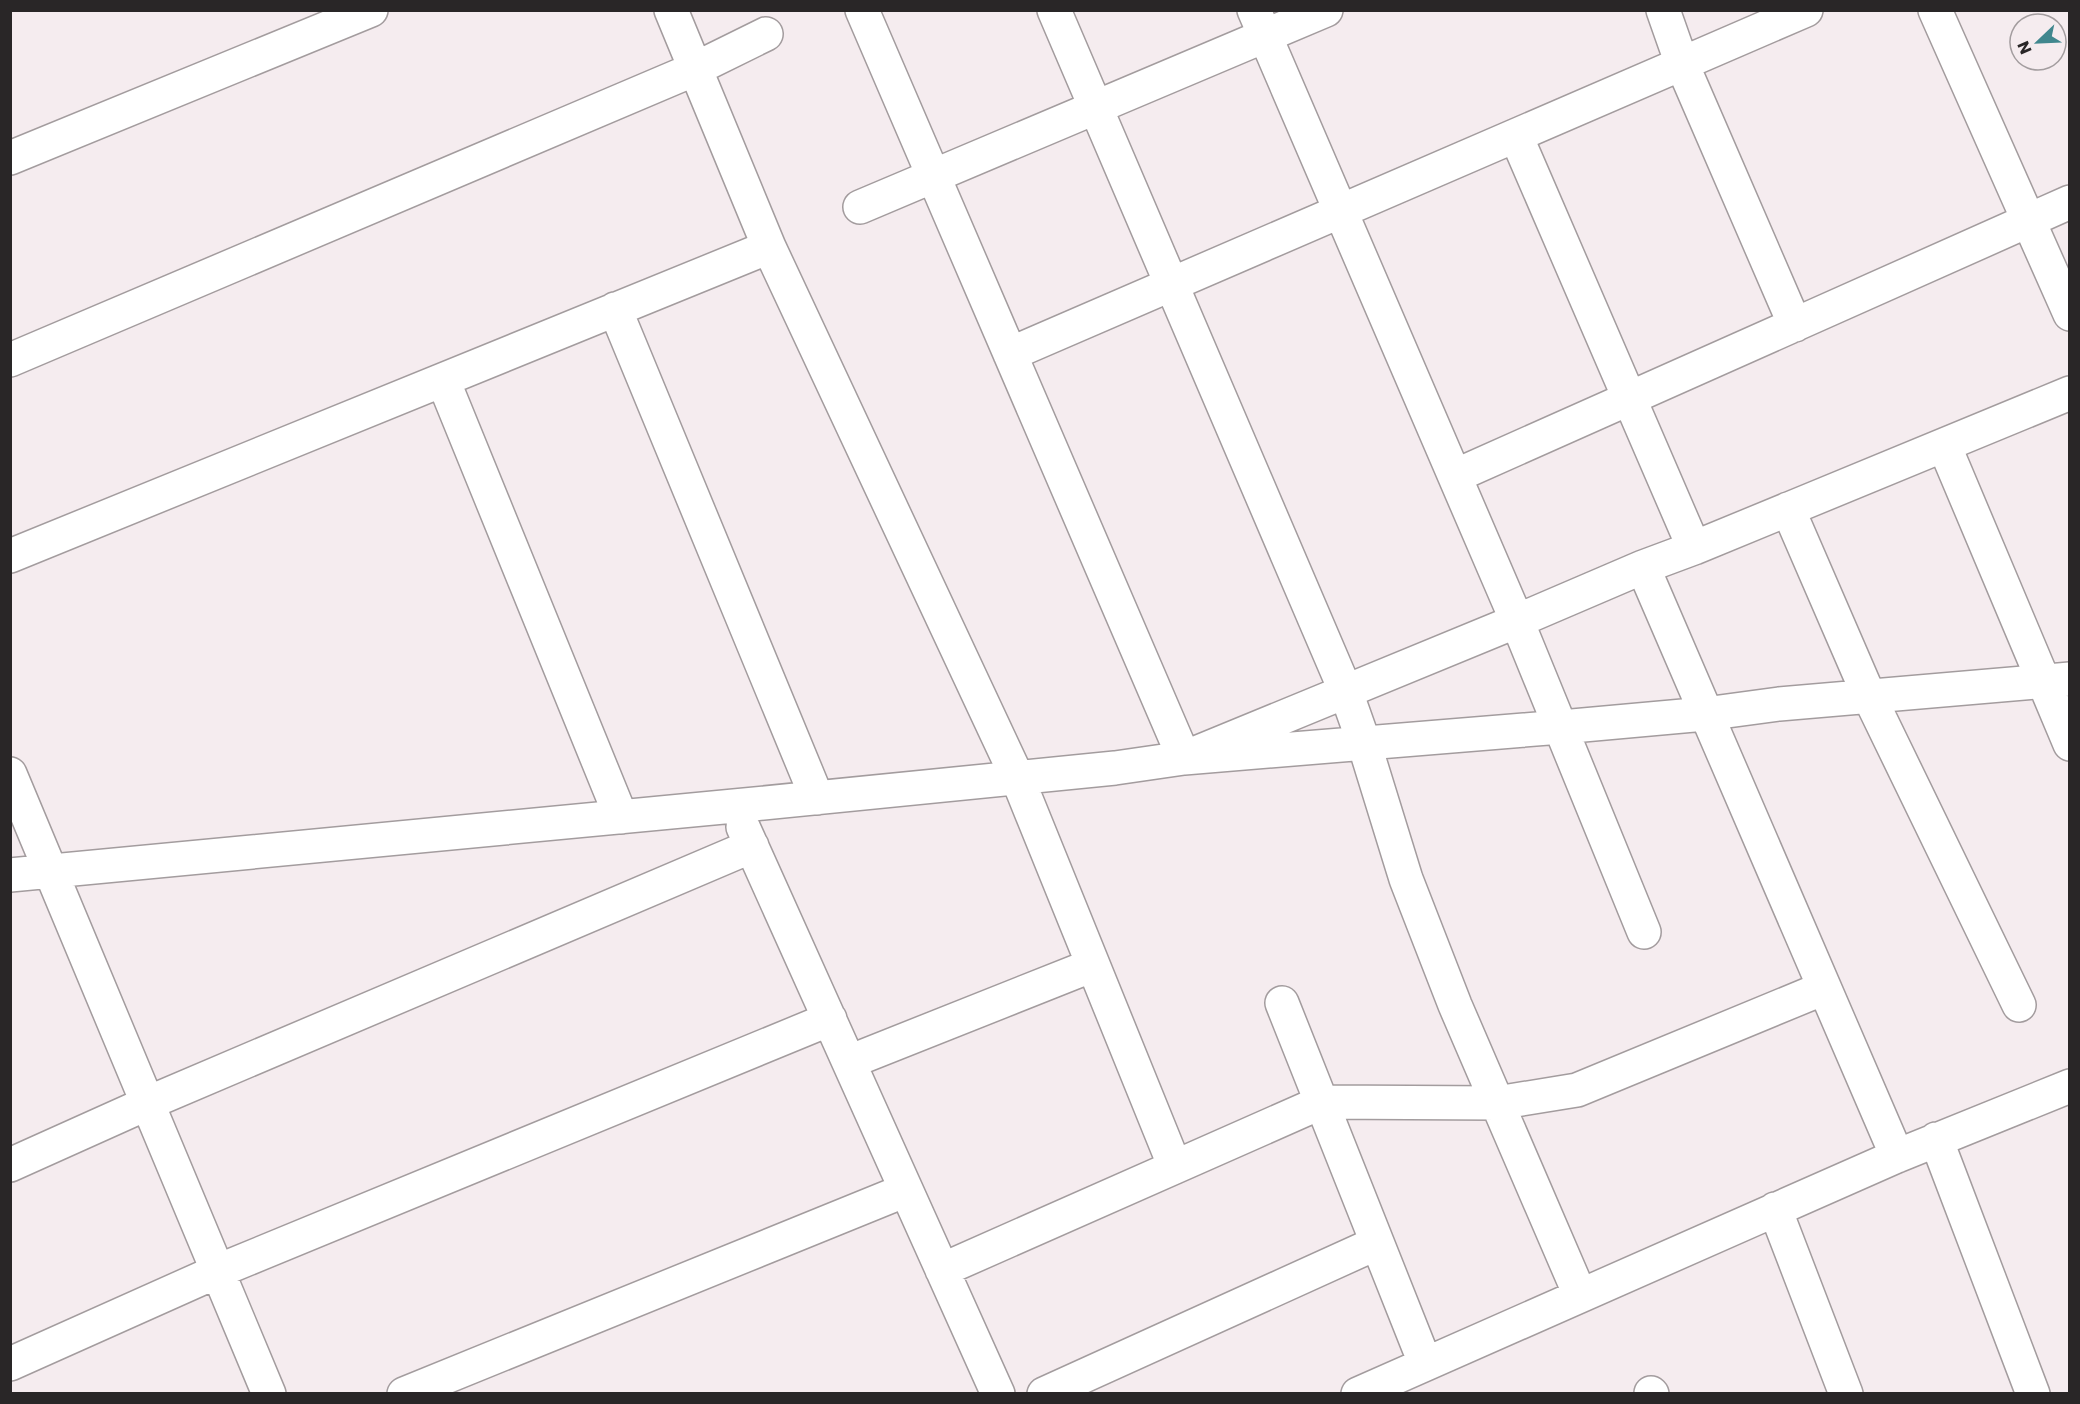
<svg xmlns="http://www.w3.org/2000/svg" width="2080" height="1404" font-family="Poppins,sans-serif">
	<rect width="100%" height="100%" fill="#f5ecef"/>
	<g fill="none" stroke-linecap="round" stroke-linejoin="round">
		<g stroke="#a39c9e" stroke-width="36">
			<path id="minor" d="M671 10 769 247 1017 777 1175 1167
				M862 10 1184 758 1517 621 1643 567 1694 548 2070 393
				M1054 10 1346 692 1364 743 1406 879 1455 1005 1580 1295
				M1254 10 1517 621 1644 932
				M1663 10 1682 64 1795 325
				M1935 10 2070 314
				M1516 136 1694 548
				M10 158 371 10
				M860 207 1326 10
				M615 309 817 798
				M1010 354 1806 10
				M10 360 695 69 766 34
				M443 380 621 817
				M1944 445 2070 744
				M1455 476 2070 202
				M1788 509 1869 696 2019 1005
				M10 556 769 247
				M1643 567 1897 1156
				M10 774 269 1394
				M743 827 998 1394
				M10 875 734 806 1115 768 1184 758 1561 727 1705 714 1779 704 2070 679
				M1282 1003 1425 1363
				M849 1062 1093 965
				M1936 1139 2033 1394
				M10 1165 148 1103 752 846
				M1775 1209 1846 1394
				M942 1270 1322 1102 1497 1103 1577 1090 1824 988
				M10 1364 218 1271 830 1019
				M1651 1393 1652 1394
				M404 1394 906 1190
				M1044 1394 1377 1243
				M1358 1394 1897 1156 2070 1086"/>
		</g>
		<use href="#minor" stroke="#fff" stroke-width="33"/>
	</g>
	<rect width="2080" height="1404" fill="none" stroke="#292627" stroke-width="24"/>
	<g transform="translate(2038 42) rotate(247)"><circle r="28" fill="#f5ecef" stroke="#a39d9f" stroke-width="1.5"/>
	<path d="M0-4.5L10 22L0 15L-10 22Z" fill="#40878e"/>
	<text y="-9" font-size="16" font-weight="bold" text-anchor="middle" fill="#292627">N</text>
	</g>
</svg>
